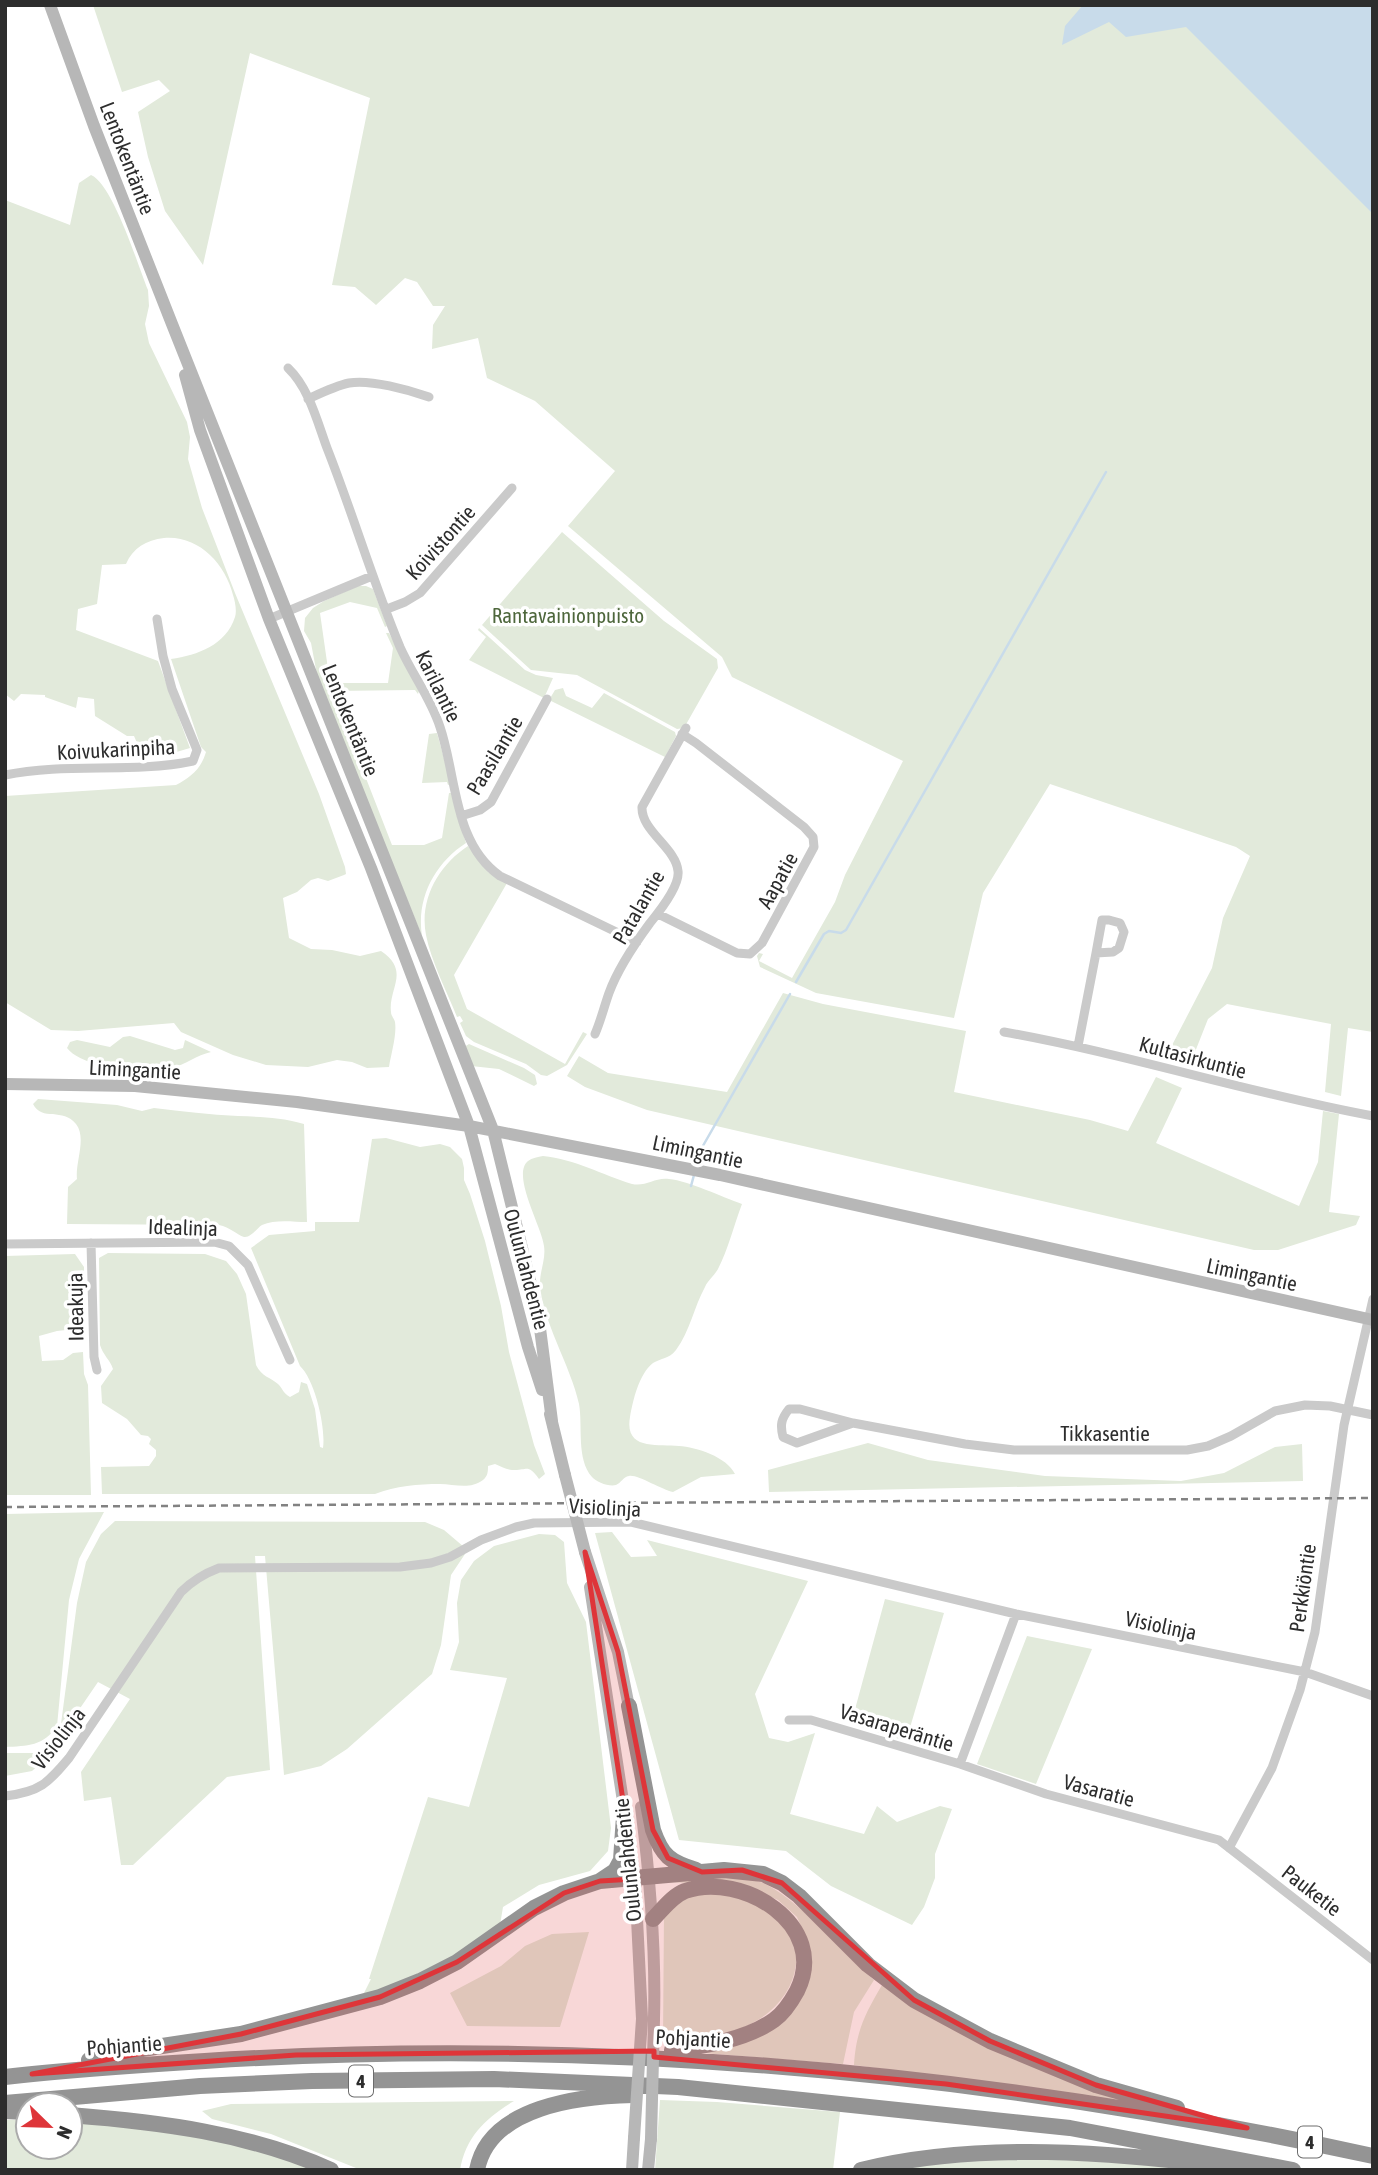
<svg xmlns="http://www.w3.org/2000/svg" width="1378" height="2175" font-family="'Asap Condensed',sans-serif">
	<rect width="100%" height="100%" fill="#fff"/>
	<path fill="#e2eadb" d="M93 5H1373V1032L1348 1028 1341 1096 1325 1092 1331 1024 1227 1004 1208 1019 1193 1057 1169 1051 1212 968 1223 918 1250 856 1236 847 1050 784 983 893 954 1018 816 993 760 967 757 956 759 953 763 954 759 961 792 978 835 902 845 875 903 761 732 677 722 657 568 526 615 471 535 401 487 378 478 338 432 349 433 325 445 306H433L417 282 405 278 376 305 355 287 332 285 370 98 250 53 203 265 165 211 148 157 138 112 170 91 159 80 122 92Z
		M91 175C113 184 138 266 148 290L149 306 145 324 149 343 187 422 190 437 188 459 202 508 235 593 319 794 345 867 346 874 344 875 328 881 318 878 311 880 297 892 283 898 289 938 311 949 332 950 360 956 381 951C411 971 388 989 391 1012 391 1016 394 1018 395 1022 397 1035 391 1054 389 1067L367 1068 352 1062 337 1060 308 1067 266 1065 233 1055 181 1032 174 1023 78 1031 51 1030 5 1002V796L176 785C191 777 201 769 206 752L201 747 171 659C198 655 226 645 235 617 237 611 235 601 233 595 225 563 198 535 164 538 146 540 133 548 126 564L102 565 97 604 78 609 76 630 158 661 190 748C173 753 158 759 141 752L134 736H127L95 716 94 699 78 697 76 708 45 697V695L21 694 14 701 5 694V200L70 225 79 183Z
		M562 532 664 621 717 659 718 668 684 728 677 729 577 675 531 670 482 625Z
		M358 586H366L373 589 387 626 385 627 377 608 350 602 320 613 330 683H388L393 648 386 633H389L419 691 418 694 415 690 332 691 392 845H424L442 838 449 793H451L466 843C435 863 416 898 422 936L318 680 311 643 304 631 305 618 313 608 324 601Z
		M479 628 525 670 536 675 553 678 544 698 469 660 486 637 478 630Z
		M563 688 566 696 592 708 604 693 675 732 676 736 665 757 549 700 555 690Z
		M437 733 451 784 448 785 447 782 422 783 429 734Z
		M468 846 488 872 507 883 454 975 467 1009 565 1064 583 1032 587 1034 567 1065 547 1076 541 1075 526 1064 474 1042 466 1036 460 1023 463 1021 460 1016 457 1017C447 992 431 961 426 935 419 899 439 865 468 846Z
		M783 993 823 1004 966 1031 954 1092 1090 1120 1128 1131 1156 1077 1182 1088 1156 1143 1299 1206 1318 1162 1323 1111 1339 1114 1329 1212 1360 1216 1356 1225 1278 1250H1254L647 1110 585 1087 567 1076 579 1056 608 1073 727 1092Z
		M130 1036 175 1050 183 1048 185 1040 211 1052C197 1055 185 1065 171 1068 146 1074 83 1069 67 1048L70 1042 77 1040 110 1047 123 1037Z
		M469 1044 524 1068 535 1075 537 1084 534 1086 499 1069 471 1066 464 1047Z
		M38 1099 117 1105 142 1111 154 1108C182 1111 210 1115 238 1116 262 1117 280 1117 304 1124L307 1222C293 1222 275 1219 262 1225 257 1228 251 1238 244 1237 237 1235 230 1227 219 1225L67 1224 68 1187 77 1179C75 1162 87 1138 76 1124 63 1107 42 1122 33 1104Z
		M386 1138 420 1147 440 1144 450 1147 462 1159 464 1168V1180L470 1194 485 1241 501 1306 509 1352 534 1445 545 1474 539 1479C527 1463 528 1471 512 1470 507 1470 500 1466 495 1464L488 1466C488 1471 488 1476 483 1480 470 1490 454 1484 440 1484 418 1484 396 1486 375 1494H102L101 1467 149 1466 156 1456V1450L149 1444 151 1439 148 1436 141 1435 127 1419 102 1403 101 1386 113 1369C110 1360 103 1355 100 1345L99 1258 108 1253 205 1254 226 1261 237 1274 246 1294 256 1365C262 1377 270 1377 278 1384 283 1389 283 1393 290 1397L299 1392 301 1382 307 1384 315 1409 320 1447 323 1448C326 1428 315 1380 300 1366L251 1248 269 1235 315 1231V1222H359L372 1139Z
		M543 1156C575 1159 602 1175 632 1184 646 1187 655 1177 669 1179 689 1181 722 1197 742 1204 734 1225 728 1250 718 1269 714 1276 708 1280 705 1287 694 1307 690 1331 676 1350 669 1359 661 1358 653 1363 639 1374 633 1400 630 1417 624 1451 658 1444 679 1446 696 1447 727 1457 735 1474L701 1477 673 1492C662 1490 637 1474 629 1476 623 1477 621 1483 616 1485 609 1487 596 1482 592 1477 576 1459 583 1426 579 1404 571 1366 541 1319 540 1283 540 1270 546 1259 544 1246 542 1227 511 1175 528 1161 532 1158 538 1157 543 1156Z
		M75 1254 84 1267V1328L57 1331 39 1336 42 1361 63 1360 73 1353 83 1352 84 1374 88 1385 91 1495H5V1256Z
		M868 1443 928 1460 1045 1476 1181 1481 1224 1473 1275 1447 1302 1444 1303 1481 769 1492 768 1470Z
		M104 1512 79 1559 69 1600 57 1726C44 1746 27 1746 5 1747V1514Z
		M115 1521 425 1522 444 1530 464 1547 465 1554 451 1575 441 1645 432 1674 347 1749 321 1766 284 1775 265 1556H255L270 1770 227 1777 133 1865H121L111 1797 84 1801 81 1772 130 1699 98 1682 59 1739 77 1603 86 1562 101 1534Z
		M612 1532 631 1557 657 1556 647 1540 808 1581 755 1694 769 1738 788 1742 815 1733 790 1814 864 1834 877 1806 897 1822 940 1806 952 1809 935 1854V1878L924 1907 912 1925 831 1886 786 1851 679 1840 595 1533Z
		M539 1534 555 1535 564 1542 567 1583 586 1622 611 1828 608 1851 590 1871 539 1885 503 1907 500 1925 460 1956 361 1999 371 1979H369L428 1797 469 1807 507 1678 450 1670 459 1642 457 1603 461 1580 474 1561 494 1546Z
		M885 1599 944 1613 906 1741 851 1724Z
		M1027 1636 1092 1649 1036 1784 977 1764Z
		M5 1753H39L50 1755 32 1771 5 1776Z
		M684 1878C708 1878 736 1875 760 1882 790 1891 848 1956 874 1980L854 2012 843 2064 690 2052 790 2012 807 1940 797 1917 778 1900 742 1885 665 1882Z
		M700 1893C722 1894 741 1895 762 1906 807 1929 806 1981 769 2012 742 2035 697 2041 663 2040L664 1913 681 1898Z
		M589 1932 560 2027 467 2026 450 1993 501 1966 525 1946 552 1934Z
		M882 1985 1126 2102 854 2065C856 2031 865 2014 882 1985Z
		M660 2100 717 2102 840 2112 833 2170H655Z
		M514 2101C486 2118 466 2136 460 2170H361L271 2134 212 2119 202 2111 231 2104Z
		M28 2119V2147H70V2120L226 2140 318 2170H5V2120Z
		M1055 2157 1217 2170H880L900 2164Z"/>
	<path fill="#c8dbea" d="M1083 5H1373V214L1186 27 1126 37 1109 22 1062 45 1065 26Z"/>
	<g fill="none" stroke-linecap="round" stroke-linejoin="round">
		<path stroke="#c8dbea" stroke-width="2.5" d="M796 982 824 934 829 931 841 933 846 930 1106 472
			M696 1165 700 1151 790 994
			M691 1186 694 1175"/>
		<path stroke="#cacaca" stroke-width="9" d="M288 368C309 388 317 421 327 448 353 514 373 582 400 647 412 674 431 699 440 727 457 777 453 843 500 876L637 942
			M308 399C321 393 335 386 349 383 370 379 409 390 429 397
			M387 609 405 602 420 593 512 488
			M269 619 372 576
			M5 775C67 762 132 774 193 761L197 750 172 689 163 656 157 619
			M461 816 480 810 491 802 547 699
			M658 914 737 953 750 954 762 943 814 847 813 837 804 827 696 743 682 734
			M1004 1032C1128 1054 1248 1093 1373 1116
			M595 1034C601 1020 604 1007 609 993 617 971 636 942 650 923 659 912 680 885 678 871 676 848 641 831 642 807L686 728
			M1078 1046 1096 953 1113 952 1119 948 1124 932 1120 923 1109 920H1102L1096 953
			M91 1243 94 1357 97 1370
			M5 1244 214 1242 229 1246 248 1265 290 1360
			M853 1423 797 1443 783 1437C780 1425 781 1419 789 1409H800L853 1423 965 1444 1014 1450H1187L1208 1446 1231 1436 1275 1411 1305 1405 1330 1406 1373 1415
			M789 1720H811L960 1764 1016 1614
			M960 1764 1046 1794 1219 1840 1373 1960
			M5 1796C40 1792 48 1783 69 1758L181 1592C192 1581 203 1574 219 1568L400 1567 431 1563 450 1557 481 1540 516 1527 534 1523 631 1522 1016 1614 1305 1672 1373 1696
			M1229 1848 1272 1768 1300 1690 1315 1632 1344 1425 1373 1299"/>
		<path stroke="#b7b7b7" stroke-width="12" d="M50 5 94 126 172 324 493 1130 538 1313 552 1421
			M185 375 200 430 269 619 371 868 469 1126 528 1347 542 1390
			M5 1084 135 1086 297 1102 469 1126 720 1175 1373 1320
			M550 1414 565 1475
			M585 1552 618 1652 630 1712
			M590 1587 635 1879 642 2019
			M641 1807C650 1878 656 1947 654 2019
			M632 2170 634 2138
			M648 2170 651 2139"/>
		<path stroke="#949494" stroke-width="16" d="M629 1706 653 1830C662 1856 670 1862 696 1870
			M600 1881 615 1871 621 1860 624 1816
			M653 1919C663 1909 672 1896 685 1891 742 1871 830 1925 797 1991 791 2002 784 2013 774 2020 746 2040 705 2046 672 2050
			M89 2060 129 2051 241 2034 380 1997 420 1981 457 1962 534 1908 564 1893 600 1881 724 1870 763 1874 782 1883 799 1896 868 1965 914 2000 990 2041 1096 2085 1177 2108
			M5 2077C72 2069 138 2065 205 2061 599 2036 987 2072 1373 2156
			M5 2103 200 2086 312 2081 494 2079 678 2087 1070 2128 1293 2170
			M5 2111 28 2112
			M70 2115C159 2122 249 2133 331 2170
			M477 2170C489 2106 581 2096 633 2095
			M861 2170C978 2141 1116 2152 1235 2168"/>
		<path stroke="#828282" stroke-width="2.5" stroke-dasharray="7 5" stroke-linecap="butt" d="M5 1507 1373 1498"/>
		<path stroke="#b7b7b7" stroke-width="12" d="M565 1475 585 1552
			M634 2138 642 2019
			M651 2139 654 2019"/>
	</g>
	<path fill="#de3539" fill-opacity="0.2" stroke="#de3539" stroke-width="5" stroke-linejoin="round" d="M585 1552 618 1652 653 1830 668 1858 702 1872 742 1870 782 1883 914 2000 990 2041 1096 2085 1247 2128 946 2084 654 2057V2051L296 2055 32 2074 241 2034 380 1997 457 1962 564 1893 600 1881 635 1879Z"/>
	<g text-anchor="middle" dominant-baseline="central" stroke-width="7" stroke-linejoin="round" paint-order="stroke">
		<g fill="#fff" stroke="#6c6c6c" stroke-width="2">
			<rect x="349" y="2065.5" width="24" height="31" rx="5"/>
			<rect x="1298" y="2126.5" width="24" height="31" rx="5"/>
		</g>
		<g font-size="19" font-weight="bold" fill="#2d2d2d">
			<text x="361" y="2081">4</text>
			<text x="1310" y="2142">4</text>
		</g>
		<g font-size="21" fill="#2d2d2d" stroke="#fff">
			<text transform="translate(128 158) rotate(69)">Lentokentäntie</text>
			<text transform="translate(440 542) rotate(-48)">Koivistontie</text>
			<text transform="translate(439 686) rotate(64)">Karilantie</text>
			<text transform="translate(351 720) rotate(68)">Lentokentäntie</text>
			<text transform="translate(116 749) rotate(-3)">Koivukarinpiha</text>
			<text transform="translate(494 755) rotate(-59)">Paasilantie</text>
			<text transform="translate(777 880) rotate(-61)">Aapatie</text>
			<text transform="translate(638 907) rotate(-60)">Patalantie</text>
			<text transform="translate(1193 1057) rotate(15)">Kultasirkuntie</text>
			<text transform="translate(135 1069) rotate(3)">Limingantie</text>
			<text transform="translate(698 1151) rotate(12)">Limingantie</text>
			<text transform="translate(183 1227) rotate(2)">Idealinja</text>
			<text transform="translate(527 1269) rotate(75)">Oulunlahdentie</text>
			<text transform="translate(1252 1274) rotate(12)">Limingantie</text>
			<text transform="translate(75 1307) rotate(-91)">Ideakuja</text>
			<text x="1105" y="1433">Tikkasentie</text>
			<text transform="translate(605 1507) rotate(3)">Visiolinja</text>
			<text transform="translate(1302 1588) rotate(-82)">Perkkiöntie</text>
			<text transform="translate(1161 1625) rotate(12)">Visiolinja</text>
			<text transform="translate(897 1727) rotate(17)">Vasaraperäntie</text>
			<text transform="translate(58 1738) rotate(-52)">Visiolinja</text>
			<text transform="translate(1099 1790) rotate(15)">Vasaratie</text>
			<text transform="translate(627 1860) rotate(-96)">Oulunlahdentie</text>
			<text transform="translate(1312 1890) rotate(38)">Pauketie</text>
			<text transform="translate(693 2038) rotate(3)">Pohjantie</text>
			<text transform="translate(124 2045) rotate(-4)">Pohjantie</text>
		</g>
		<g font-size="21" fill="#4e673c" stroke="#fff">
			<text x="568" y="615">Rantavainionpuisto</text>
		</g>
	</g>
	<rect width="1378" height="2175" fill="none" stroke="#2d2d2d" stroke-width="14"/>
	<g transform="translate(49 2126) rotate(113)"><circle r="33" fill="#ffffff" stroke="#ababab" stroke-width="2"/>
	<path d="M0-5L12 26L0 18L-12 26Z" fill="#de3539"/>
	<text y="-10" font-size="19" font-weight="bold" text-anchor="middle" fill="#2d2d2d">N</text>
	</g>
</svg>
